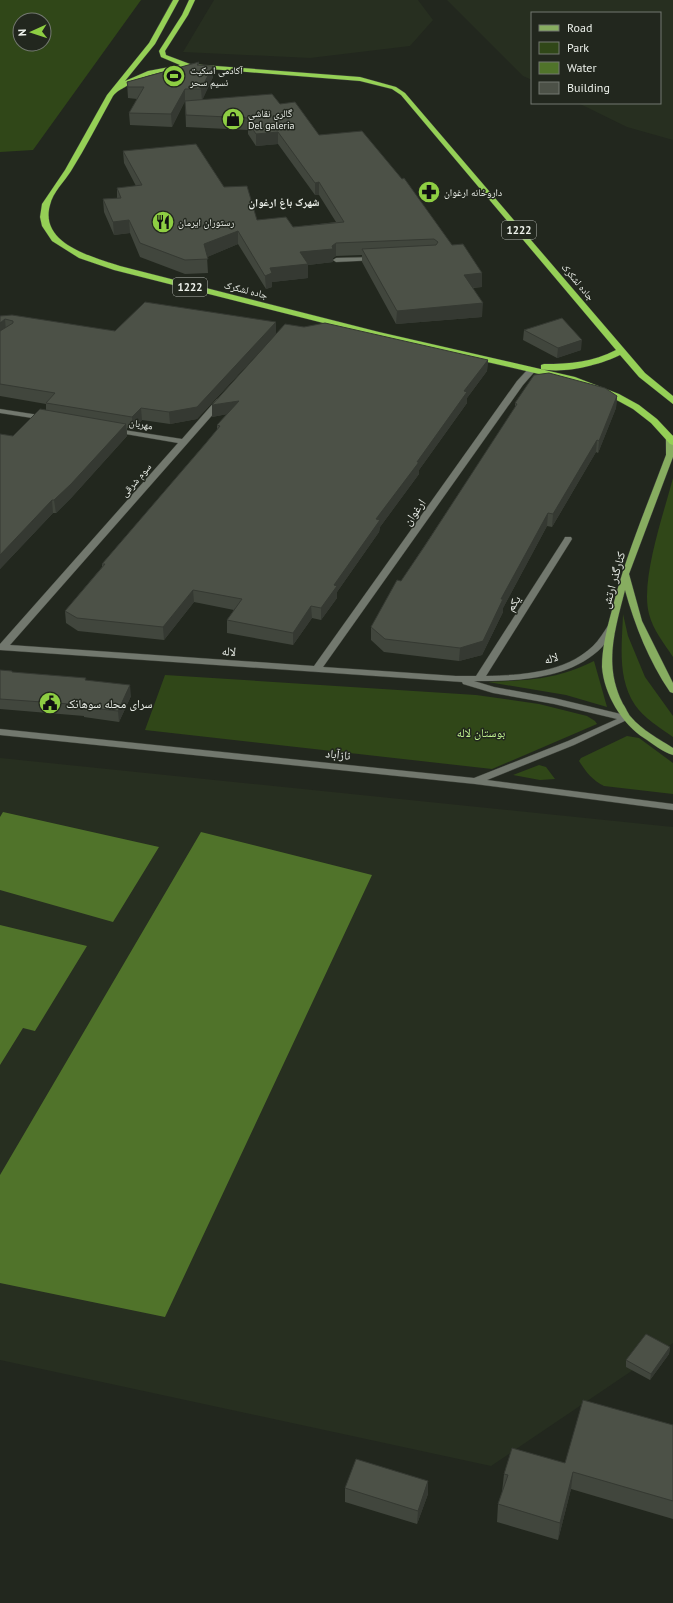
<svg xmlns="http://www.w3.org/2000/svg" width="673" height="1603" font-family="'PT Sans','Noto Naskh Arabic',sans-serif">
	<rect width="100%" height="100%" fill="#22271e"/>
	<path fill="#272f20" d="M214 0H418L433 20 410 46 310 58 183 52Z
		M447 0H673V140L627 127 578 103H660V13H532V80L523 76Z
		M0 758 673 827V1343L491 1466 0 1360Z"/>
	<path fill="#304718" fill-rule="evenodd" d="M0 0H141L33 150 0 152ZM20 20H44V44H20Z
		M673 478V657C664 643 653 630 649 614 640 580 664 513 673 478Z
		M623 614 628 636 645 677 673 716V737C660 728 644 718 635 705 617 678 622 645 623 614Z
		M594 661 607 707 566 695 488 682C529 680 556 680 594 661Z
		M165 675 476 695 539 704 587 716 595 721 597 724 492 769 145 730Z
		M627 736 639 738 673 763V794L604 786C592 780 586 772 579 761L581 758Z
		M539 765 546 767 555 779 540 780 513 775Z"/>
	<path fill="#50732a" d="M3 812 159 847 113 922 0 890V817Z
		M201 832 372 875 165 1317 0 1283V1175Z
		M0 925 87 946 35 1031 23 1028 0 1065Z"/>
	<g fill="none" stroke-linecap="round" stroke-linejoin="round">
		<g stroke="#3e423a" stroke-width="1">
			<path id="street" d="M376 257 378 258V260L336 262 333 260 336 258Z
				M530 367 537 369 523 385 323 667 456 676H476L564 539 565 537H571L572 539 486 676C521 675 565 673 593 646 599 640 604 632 609 624H615L616 626C611 634 606 644 598 651 565 680 515 681 474 681L494 687 554 698 629 716 631 718 574 745 487 780 673 804V810L475 784 0 735V729L474 778 568 741 617 719 554 704 493 693 463 684 462 682 0 650V644L178 443 114 432 110 430 111 428 182 439 217 399H223V403L10 645 314 666 517 381Z
				M0 409 45 416 49 418 45 420 0 413Z"/>
		</g>
		<g stroke="#3e423a" stroke-width="1">
			<path id="primary" d="M666 434H669L673 436V457L629 574 642 621 673 683V693L670 692C649 661 635 626 625 590 615 630 603 665 623 704 626 708 628 714 631 717 642 730 659 739 673 748V755C663 752 653 744 644 738 622 724 604 694 602 667 602 648 607 628 612 610 625 557 647 506 666 455Z"/>
		</g>
		<g stroke="#3e423a" stroke-width="1">
			<path id="highway" d="M173 0H179L155 44 125 81 148 71 180 65 161 57 159 51 182 15 189 0H195L188 15 165 51 166 55 190 64 360 77 396 87 405 93 645 373 673 396V404L639 377 620 355C600 365 564 374 541 369V365L544 364C570 364 593 362 616 350L401 95 392 89 360 81 186 67C163 73 146 73 125 87 120 90 117 91 113 96 99 121 86 147 71 171 64 182 53 192 50 205 39 244 93 257 120 266L379 332 575 377 619 394 639 405 657 419 673 436V445L670 444 651 423 633 409 613 398 569 381 379 337 114 270 79 258 52 241 42 226 40 217 42 204 65 170 107 95 149 43Z"/>
		</g>
		<use href="#street" fill="#72786e" fill-rule="evenodd"/>
		<use href="#primary" fill="#87ad60" fill-rule="evenodd"/>
		<use href="#highway" fill="#95d056" fill-rule="evenodd"/>
	</g>
	<path fill="#41463d" d="M199 62V65L213 66V77L202 100 280 104 319 135 452 245 482 273V287L473 288 482 317 396 324 362 262V255L336 256 333 258V262L308 265V278L272 282V287L266 289 238 244 207 257 208 273 185 274 140 257 130 233 114 235 104 212 103 199 117 198V188L136 186 124 163 123 151 224 187 257 220 293 227 336 222 319 195H315L278 144 256 146 248 134V130L186 127 185 101H192H185L172 127 130 125 129 113 137 99 128 98 127 82Z
		M0 316 115 331 276 322V334L197 419 170 424 142 420 133 430 127 428V436L72 497 56 513H53L0 569V434L13 436 46 410V404L0 396Z
		M524 330 581 350 557 358 523 340Z
		M488 360 487 371 467 398V403L419 470V474L380 527 379 532 337 592V598L321 620 312 618 293 645 227 633V620L234 610 194 602 164 640 78 631 66 623 65 611 102 567V564L217 430V425L227 414 212 417V405Z
		M617 396 616 408 598 453 596 452 552 527 547 526 503 608V612L482 655 459 661 384 652 371 640V627L515 408V403Z
		M0 670 12 672 86 680 131 696 119 722 84 717V716L0 709Z
		M670 1347 669 1354 650 1380 626 1367V1360Z
		M673 1425V1519L571 1489 558 1540 497 1522 498 1504 502 1492 504 1474 565 1463Z
		M345 1488 428 1494 417 1524 345 1502Z"/>
	<path fill="#353932" d="M213 66V77L202 101 201 89Z
		M185 89V101L172 127 171 114Z
		M278 132V144L256 146V134Z
		M319 182V195H315V183Z
		M129 220 130 233 114 235 113 222Z
		M238 231V244L205 258 204 244Z
		M336 243V256L333 258V262L308 265V278L272 282V287L266 289 265 276 270 268 300 252 332 246Z
		M482 273V287L464 288V275Z
		M483 303 482 317 396 324 397 311Z
		M5 319 6 331 0 335V323Z
		M276 322V334L197 419 170 424 169 412Z
		M582 340 581 350 557 358 558 348Z
		M488 360 487 371 467 398V403L419 470V474L380 527 379 532 337 592V598L321 620V608L334 585 376 519 417 462 464 391Z
		M617 396 616 408 598 453 599 441Z
		M239 401V412L212 417V405Z
		M141 408 142 420 133 430 132 417Z
		M126 424 127 436 72 497 56 513 54 500Z
		M597 440 596 452 552 527 553 514Z
		M52 500 53 513 0 569V555Z
		M548 513 547 526 503 608V612L482 655 459 661 460 648 501 599Z
		M193 590 194 602 164 640 163 627Z
		M311 606 312 618 293 645V633Z
		M130 685 131 696 119 722 118 711Z
		M670 1347 669 1354 650 1380 651 1374Z
		M573 1472 571 1489 558 1540 560 1523Z
		M428 1481V1494L417 1524 418 1511Z"/>
	<path fill="#4c5147" stroke="#353932" d="M199 62 197 65 213 66 201 89H185L171 114 129 113 144 87H128L127 82Z
		M272 94 280 104 295 102 319 135 362 131 402 179 404 178 452 245 463 244 482 273 464 275 483 303 397 311 362 249 436 245 438 242 434 239 336 243 332 246 333 249 300 252 308 264 270 268 272 273 265 276 238 231 204 244 208 259 185 260 140 243 129 220 113 222 103 199 121 198 117 188 142 185 123 151 196 144 224 187 247 186 257 220 286 217 293 227 344 222 319 182 315 183 278 132 256 134 248 122V118L186 115 185 101Z
		M145 302 276 322 197 407 169 412 141 408 132 417 46 403 55 393 0 384V331L13 323V321L5 319 0 323V316L12 315 115 331Z
		M562 318 582 340 558 348 524 330Z
		M325 323 488 360 464 391 467 392 417 462H419L376 519 380 520 334 585 337 586 321 608 311 606 293 633 227 620 242 599 193 590 163 627 77 618 65 611 105 564H102L206 443 220 426 217 425 239 401 212 405 285 324 304 327Z
		M549 373 605 388 617 396 599 441 597 440 553 514 548 513 501 599H503L483 641 460 648 385 639 371 627 397 580 401 581 424 547 517 404 515 403 534 375Z
		M40 409 126 424 71 484 54 500H52L0 555V434L13 436Z
		M0 670 12 671V672L86 678 85 680 130 685 118 711 83 707 84 705 0 699Z
		M646 1334 670 1347 651 1374 626 1360Z
		M583 1400 673 1425V1501L573 1472 560 1523 498 1504 508 1475 504 1474 512 1448 565 1463Z
		M356 1459 428 1481 418 1511 345 1488Z"/>
	<defs>
		<g id="stadium-disc" transform="scale(1.15)"><circle r="9.5" fill="#8ece43" stroke="#22271e"/><path d="M0-5a6.5 5 0 1 0 0 10a6.5 5 0 1 0 0-10ZM-3.5-1.8h7v3.6h-7Z" fill="#111"/></g>
		<g id="shop-disc" transform="scale(1.15)"><circle r="9.5" fill="#8ece43" stroke="#22271e"/><path d="M-5-2.5h2.3a2.7 3.5 0 0 1 5.4 0H5L5.5 6h-11ZM-1.5-2.5h3a1.5 2.3 0 0 0-3 0Z" fill="#111"/></g>
		<g id="pharmacy-disc" transform="scale(1.15)"><circle r="9.5" fill="#8ece43" stroke="#22271e"/><path d="M-2-6h4v4h4v4h-4v4h-4v-4h-4v-4h4Z" fill="#111"/></g>
		<g id="restaurant-disc" transform="scale(1.15)"><circle r="9.5" fill="#8ece43" stroke="#22271e"/><path d="M-5-6h1v4h1v-4h1v4h1v-4h1v5L-1.5 .5V6h-2V.5L-5-1ZM5-6V6H3V1.5H1.5Q1.5-4 5-6Z" fill="#111"/></g>
		<g id="civic-disc" transform="scale(1.15)"><circle r="9.5" fill="#8ece43" stroke="#22271e"/><path d="M-.6-6.5H3V-4.5H.6V-3L4-1V1h2V6H-6V1h2V-1L-.6-3ZM-1.2 2.5V6h2.4V2.5Z" fill="#111"/></g>
	</defs>
	<g fill-rule="evenodd">
		<use href="#stadium-disc" x="174" y="76"/>
		<use href="#shop-disc" x="233" y="119"/>
		<use href="#pharmacy-disc" x="429" y="192"/>
		<use href="#restaurant-disc" x="163" y="222"/>
		<use href="#civic-disc" x="50" y="703"/>
	</g>
	<g text-anchor="middle" dominant-baseline="central" stroke-width="3" stroke-linejoin="round" paint-order="stroke">
		<g font-size="10" fill="#edf1eb" stroke="#22271e" text-anchor="start">
			<text x="190" y="70">آکادمی اسکیت<tspan x="190" dy="12">نسیم سحر</tspan></text>
			<text x="248" y="113">گالرى نقاشى<tspan x="248" dy="12">Del galeria</tspan></text>
			<text x="444" y="192">داروخانه ارغوان</text>
			<text x="178" y="222">رستوران ايرمان</text>
		</g>
		<g font-size="10" fill="#edf1eb" stroke="#22271e">
			<text transform="translate(578 282) rotate(50)">جاده لشکرک</text>
			<text transform="translate(246 290) rotate(14)">جاده لشکرک</text>
			<text transform="translate(141 424) rotate(10)">مهربان</text>
			<text transform="translate(136 480) rotate(-49)">سوم شرقی</text>
		</g>
		<g font-size="11" font-weight="bold" fill="#edf1eb" stroke="#22271e">
			<text x="284" y="202">شهرک باغ ارغوان</text>
		</g>
		<g fill="#22271e" stroke="#b0b4ae" stroke-width="1">
			<rect x="502" y="221" width="34" height="18" rx="3"/>
			<rect x="173" y="278" width="34" height="18" rx="3"/>
		</g>
		<g font-size="11" font-weight="bold" fill="#edf1eb">
			<text x="519" y="230">1222</text>
			<text x="190" y="287">1222</text>
		</g>
		<g font-size="12" fill="#edf1eb" stroke="#22271e">
			<text transform="translate(414 512) rotate(-55)">ارغوان</text>
			<text transform="translate(613 580) rotate(-74)">کنارگذر ارتش</text>
			<text transform="translate(513 603) rotate(-57)">یکم</text>
			<text transform="translate(229 651) rotate(4)">لاله</text>
			<text transform="translate(551 658) rotate(-16)">لاله</text>
			<text transform="translate(338 754) rotate(6)">نازآباد</text>
		</g>
		<g font-size="12" fill="#edf1eb" stroke="#22271e" text-anchor="start">
			<text x="66" y="703">سرای محله سوهانک</text>
		</g>
		<g font-size="12" fill="#c1f491" stroke="#22271e">
			<text x="481" y="732">بوستان لاله</text>
		</g>
	</g>
	<rect x="531" y="12" width="130" height="92" fill="#22271e" stroke="#737870"/>
	<rect x="539" y="25" width="20" height="6" fill="#87ad60" stroke="#737870"/>
	<text x="567" y="32" font-size="12" fill="#edf1eb">Road</text>
	<rect x="539" y="42" width="20" height="12" fill="#304718" stroke="#737870"/>
	<text x="567" y="52" font-size="12" fill="#edf1eb">Park</text>
	<rect x="539" y="62" width="20" height="12" fill="#50732a" stroke="#737870"/>
	<text x="567" y="72" font-size="12" fill="#edf1eb">Water</text>
	<rect x="539" y="82" width="20" height="12" fill="#4c5147" stroke="#737870"/>
	<text x="567" y="92" font-size="12" fill="#edf1eb">Building</text>
	<g transform="translate(32 32) rotate(267)"><circle r="19" fill="#22271e" stroke="#737870"/>
	<path d="M0-3L7 15L0 10L-7 15Z" fill="#8ece43"/>
	<text y="-6" font-size="11" font-weight="bold" text-anchor="middle" fill="#edf1eb">N</text>
	</g>
</svg>
